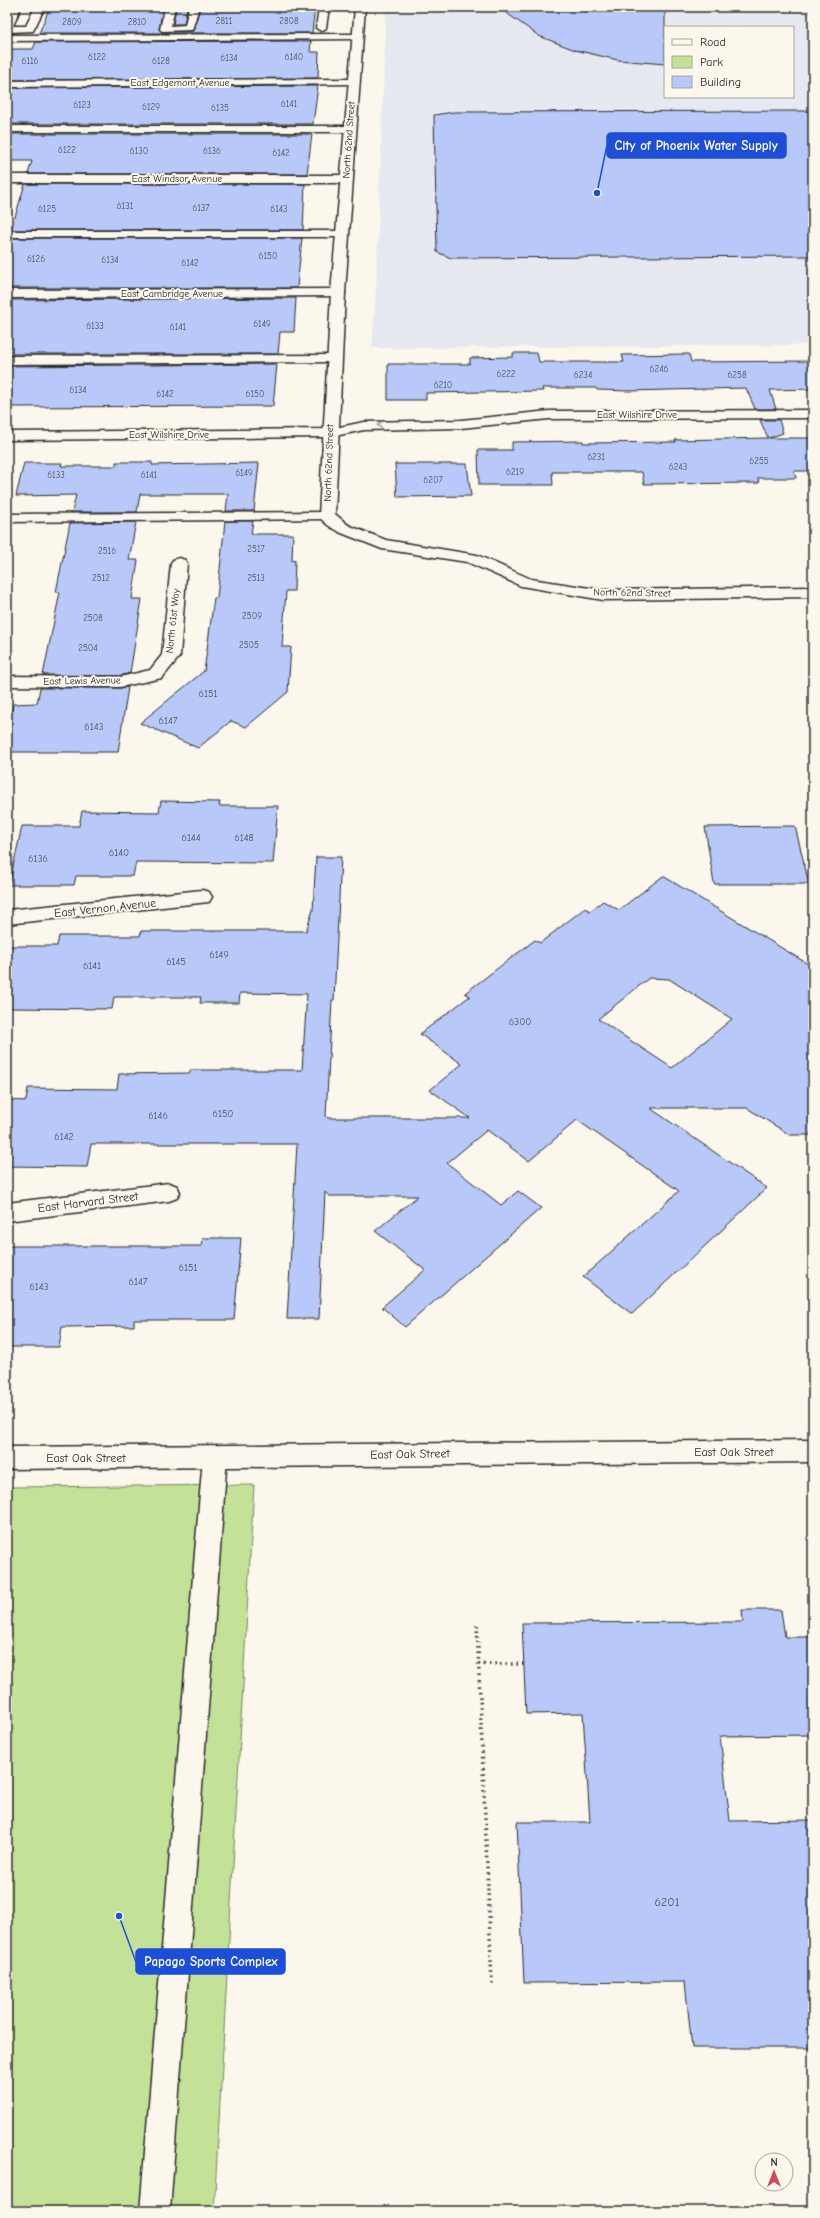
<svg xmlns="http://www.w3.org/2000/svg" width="820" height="2218" font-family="'Comic Neue',sans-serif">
	<rect width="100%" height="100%" fill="#fbf7ec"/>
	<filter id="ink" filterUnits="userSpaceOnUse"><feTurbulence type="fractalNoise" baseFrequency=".025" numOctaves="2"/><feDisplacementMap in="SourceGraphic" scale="8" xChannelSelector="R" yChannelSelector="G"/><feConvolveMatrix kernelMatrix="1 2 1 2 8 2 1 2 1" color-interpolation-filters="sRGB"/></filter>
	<g filter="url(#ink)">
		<path fill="#e7e9f0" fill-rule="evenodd" d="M386 7H813V345L372 348 376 289ZM665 27H793V97H665Z"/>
		<path fill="#c4e198" stroke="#788662" d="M254 1485 214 2211H7V1487Z"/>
		<path fill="#b8c9f9" stroke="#2b2b2b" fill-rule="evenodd" d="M50 7H161L163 8 159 29 162 32 193 31 200 8 315 7 312 33H39Z
			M498 7H665V64L618 60 575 50 539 36Z
			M176 8H187L184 24H173Z
			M311 41 310 52H319L318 78 7 80V49H33L36 42Z
			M318 86 313 124H7V88Z
			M813 111V256L451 258 437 252 434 115 454 112Z
			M7 134H312L307 174H28L32 161H7Z
			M25 184H305L303 230H11Z
			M9 238H302L297 288H7Z
			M296 298 294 332H280L278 354H7V300Z
			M513 353H537L539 362H624L622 355 689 354 691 362 813 361V389L770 390 776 409H755L746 388 630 391 597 390 596 388H542L543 391 426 393V400H388V364H470V358L513 357Z
			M277 364 273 406 7 407V366Z
			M760 420H779L783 433 769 438H813V471H794L796 478H758L759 483 644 484 642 472H552L553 485H479L478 450H512V442L583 441V443L676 442 675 440 768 438Z
			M116 462H152V465L259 463 254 511H226L228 494H140L137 512H72L76 495 16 496 24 463H62L61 466H116Z
			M395 464H467L471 496 397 497Z
			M225 521H253L251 534H293L292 561 295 560 294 591H286L282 647H291L288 692 246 727 231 721 198 748 140 723 204 671 214 598H217Z
			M136 522 129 560H138L132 599H142L130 673 120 676 43 675 60 592H56L70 523Z
			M128 687 118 752H7V731L13 704 37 703 40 688H120Z
			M161 801 220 802 219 806H278L273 863 136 862 133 876H76L74 885H9L22 826H79L82 811 159 812Z
			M795 826 809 884H714L705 827Z
			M316 857H341L334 1000H332L326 1116 328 1118H470L430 1090 462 1064 420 1034 470 996 465 993 535 940 540 943 585 908 590 911 603 901 619 910 663 876 813 967V1135H790L747 1108H650L767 1188 632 1314 583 1277 679 1191 577 1120 529 1161 487 1130 447 1163 501 1205 518 1191 541 1208 405 1327 382 1307 425 1270 375 1231 418 1196H329L325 1192 319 1319H287L297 1144H91L87 1167 7 1166V1100L26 1101 28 1088 117 1089 119 1074 190 1073V1070H302L307 994 240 993 239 1003H200L201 997H114L112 1009 7 1008V946H57L59 936H140L141 931H306L313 910ZM649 978 669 979 732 1019 672 1068 598 1019Z
			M203 1238H241L234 1320H134V1326L62 1327 59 1347H7V1246H202Z
			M742 1610H781L785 1637H813V1735L720 1736 730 1821 813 1820V2048H692L685 1982 524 1983 517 1822H590L583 1713 526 1714 522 1623 743 1622Z"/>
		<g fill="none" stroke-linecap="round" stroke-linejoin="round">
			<g stroke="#2b2b2b" stroke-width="3">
				<path id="lane" d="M11 7H21L13 26H26L35 7H45L33 31 9 32 7 31V17Z
					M165 7H175L171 26 185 25 189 7H199L192 30 162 31 160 29Z
					M319 7H329L326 28 321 31 316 28Z
					M358 34 361 35V39L7 41V35Z
					M7 126H350L355 129 350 132H7Z
					M7 231H342L348 234 342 237H7Z
					M334 355 340 359 339 362 7 364V356Z
					M327 512 332 513 334 516 332 519 7 522V514Z
					M215 1447 223 1450 227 1457 170 2211H140L203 1457 207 1450Z"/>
			</g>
			<g stroke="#2b2b2b" stroke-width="3">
				<path id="street" d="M354 79 360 82 358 84 7 87V81Z
					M7 175H346L352 179 346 183H7Z
					M338 289 345 293 343 296 7 298V290Z
					M813 410V418L549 419 461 428 364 430 330 437 7 440V432L330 429 364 422 461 420 549 411Z
					M345 524 386 540 477 555 531 579 603 590 813 587V597L603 600 521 586 467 562 382 549 339 532 337 529 339 526Z
					M179 558 185 560 187 563 180 656 162 678 120 687 7 686V676L120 677 150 670 162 655 171 563 173 560Z
					M202 890 209 892 212 897 209 902 7 924V910Z
					M169 1183 177 1186 180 1192 177 1198 169 1201 7 1221V1203Z"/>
			</g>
			<g stroke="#2b2b2b" stroke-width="3">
				<path id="secondary" d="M355 7H365L345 293 335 514 353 529 351 532C340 535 325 525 319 516L331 293Z
					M813 1440V1462L7 1469V1447Z"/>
			</g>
			<path stroke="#2b2b2b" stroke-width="3.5" stroke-dasharray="1.5 4" stroke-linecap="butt" d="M477 1625 492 1985
				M478 1664H524"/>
			<use href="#lane" fill="#fbf7ec" fill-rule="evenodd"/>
			<use href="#street" fill="#fbf7ec" fill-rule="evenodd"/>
			<use href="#secondary" fill="#fbf7ec" fill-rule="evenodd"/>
		</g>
		<defs><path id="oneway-chevron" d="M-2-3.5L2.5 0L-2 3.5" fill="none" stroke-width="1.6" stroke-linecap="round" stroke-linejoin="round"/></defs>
		<use stroke="#93918c" href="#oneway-chevron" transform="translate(380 425) rotate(177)"/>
	</g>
	<g text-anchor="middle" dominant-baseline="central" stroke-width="4" stroke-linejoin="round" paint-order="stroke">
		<g font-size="9" fill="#4e525e">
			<text x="224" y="21">2811</text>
			<text x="289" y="21">2808</text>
			<text x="72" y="22">2809</text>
			<text x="137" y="22">2810</text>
			<text x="97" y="57">6122</text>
			<text x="294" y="57">6140</text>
			<text x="229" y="58">6134</text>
			<text x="30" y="61">6116</text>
			<text x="161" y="61">6128</text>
			<text x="289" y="104">6141</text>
			<text x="82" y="105">6123</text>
			<text x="151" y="107">6129</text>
			<text x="220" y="108">6135</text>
			<text x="67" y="150">6122</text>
			<text x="139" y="151">6130</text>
			<text x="212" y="151">6136</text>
			<text x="281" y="153">6142</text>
			<text x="125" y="206">6131</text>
			<text x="201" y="208">6137</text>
			<text x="47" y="209">6125</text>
			<text x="279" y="209">6143</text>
			<text x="268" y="256">6150</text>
			<text x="36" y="259">6126</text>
			<text x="110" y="260">6134</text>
			<text x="190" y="263">6142</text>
			<text x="262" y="324">6149</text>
			<text x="95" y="326">6133</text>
			<text x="178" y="327">6141</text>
			<text x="659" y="369">6246</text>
			<text x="506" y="374">6222</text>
			<text x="583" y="375">6234</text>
			<text x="737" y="375">6258</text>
			<text x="443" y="385">6210</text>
			<text x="78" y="390">6134</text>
			<text x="165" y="394">6142</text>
			<text x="255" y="394">6150</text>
			<text x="596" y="457">6231</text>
			<text x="759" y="461">6255</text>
			<text x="678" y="467">6243</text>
			<text x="515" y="472">6219</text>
			<text x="244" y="473">6149</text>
			<text x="56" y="475">6133</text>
			<text x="149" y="475">6141</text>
			<text x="433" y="480">6207</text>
			<text x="256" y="549">2517</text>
			<text x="107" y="551">2516</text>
			<text x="101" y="578">2512</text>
			<text x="256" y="578">2513</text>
			<text x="252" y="616">2509</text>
			<text x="93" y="618">2508</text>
			<text x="249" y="645">2505</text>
			<text x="88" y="648">2504</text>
		</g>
		<g font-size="10" fill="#2b2b2b" stroke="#fbf7ec">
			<text x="180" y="83">East Edgemont Avenue</text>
			<text transform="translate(349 140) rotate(-86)">North 62nd Street</text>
			<text x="177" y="179">East Windsor Avenue</text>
			<text x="172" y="294">East Cambridge Avenue</text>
			<text x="637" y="415">East Wilshire Drive</text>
			<text x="169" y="435">East Wilshire Drive</text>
			<text transform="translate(329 463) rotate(-88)">North 62nd Street</text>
			<text transform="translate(632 593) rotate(1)">North 62nd Street</text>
			<text transform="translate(173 621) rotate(-84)">North 61st Way</text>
			<text transform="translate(82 681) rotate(-1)">East Lewis Avenue</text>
		</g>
		<g font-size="10" fill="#4e525e">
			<text x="208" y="694">6151</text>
			<text x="168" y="721">6147</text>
			<text x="94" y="727">6143</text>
			<text x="191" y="838">6144</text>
			<text x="244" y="838">6148</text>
			<text x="119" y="853">6140</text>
			<text x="38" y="859">6136</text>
			<text x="219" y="955">6149</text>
			<text x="176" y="962">6145</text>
			<text x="92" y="966">6141</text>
			<text x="520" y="1022">6300</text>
			<text x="223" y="1114">6150</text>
			<text x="158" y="1116">6146</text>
			<text x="64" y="1137">6142</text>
			<text x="188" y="1268">6151</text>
			<text x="138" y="1282">6147</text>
			<text x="39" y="1287">6143</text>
		</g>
		<g font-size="12" fill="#2b2b2b" stroke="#fbf7ec">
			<text transform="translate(105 908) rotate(-6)">East Vernon Avenue</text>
			<text transform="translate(88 1202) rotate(-7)">East Harvard Street</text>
			<text x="734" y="1452">East Oak Street</text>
			<text transform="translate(410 1454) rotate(-1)">East Oak Street</text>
			<text x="86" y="1458">East Oak Street</text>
		</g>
		<g font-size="12" fill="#4e525e">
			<text x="667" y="1902">6201</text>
		</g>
	</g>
	<path fill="none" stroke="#1d4ed8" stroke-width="1.5" d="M597 193L607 145M119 1916L136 1962"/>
	<g fill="#1d4ed8" stroke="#fbf7ec" stroke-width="1.5">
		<circle cx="597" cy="193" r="4"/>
		<circle cx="119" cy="1916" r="4"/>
	</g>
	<g fill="#1d4ed8" stroke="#1d4ed8" stroke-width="1.5">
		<rect x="607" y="133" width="179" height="25" rx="4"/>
		<rect x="136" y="1949" width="149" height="25" rx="4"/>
	</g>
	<g font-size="13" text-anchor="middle" font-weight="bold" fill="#fff">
		<text x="696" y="150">City of Phoenix Water Supply</text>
		<text x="211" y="1966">Papago Sports Complex</text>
	</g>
	<rect width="820" height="2218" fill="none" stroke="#fbf7ec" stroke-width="24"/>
	<rect x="12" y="12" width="796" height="2194" fill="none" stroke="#2b2b2b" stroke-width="1.5" filter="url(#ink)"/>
	<rect x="664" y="26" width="130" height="72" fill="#fbf7ec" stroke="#a8a59f"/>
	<rect x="672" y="39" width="20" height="6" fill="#fbf7ec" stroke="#a8a59f"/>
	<text x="700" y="46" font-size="12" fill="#2b2b2b">Road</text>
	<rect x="672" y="56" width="20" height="12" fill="#c4e198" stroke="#a8a59f"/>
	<text x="700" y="66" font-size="12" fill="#2b2b2b">Park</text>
	<rect x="672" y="76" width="20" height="12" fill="#b8c9f9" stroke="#a8a59f"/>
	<text x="700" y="86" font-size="12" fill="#2b2b2b">Building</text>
	<g transform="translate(774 2172)"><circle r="19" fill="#fbf7ec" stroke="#a8a59f"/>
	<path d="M0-3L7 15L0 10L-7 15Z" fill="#d1495b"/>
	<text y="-6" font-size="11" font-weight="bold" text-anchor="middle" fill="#2b2b2b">N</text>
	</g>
</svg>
